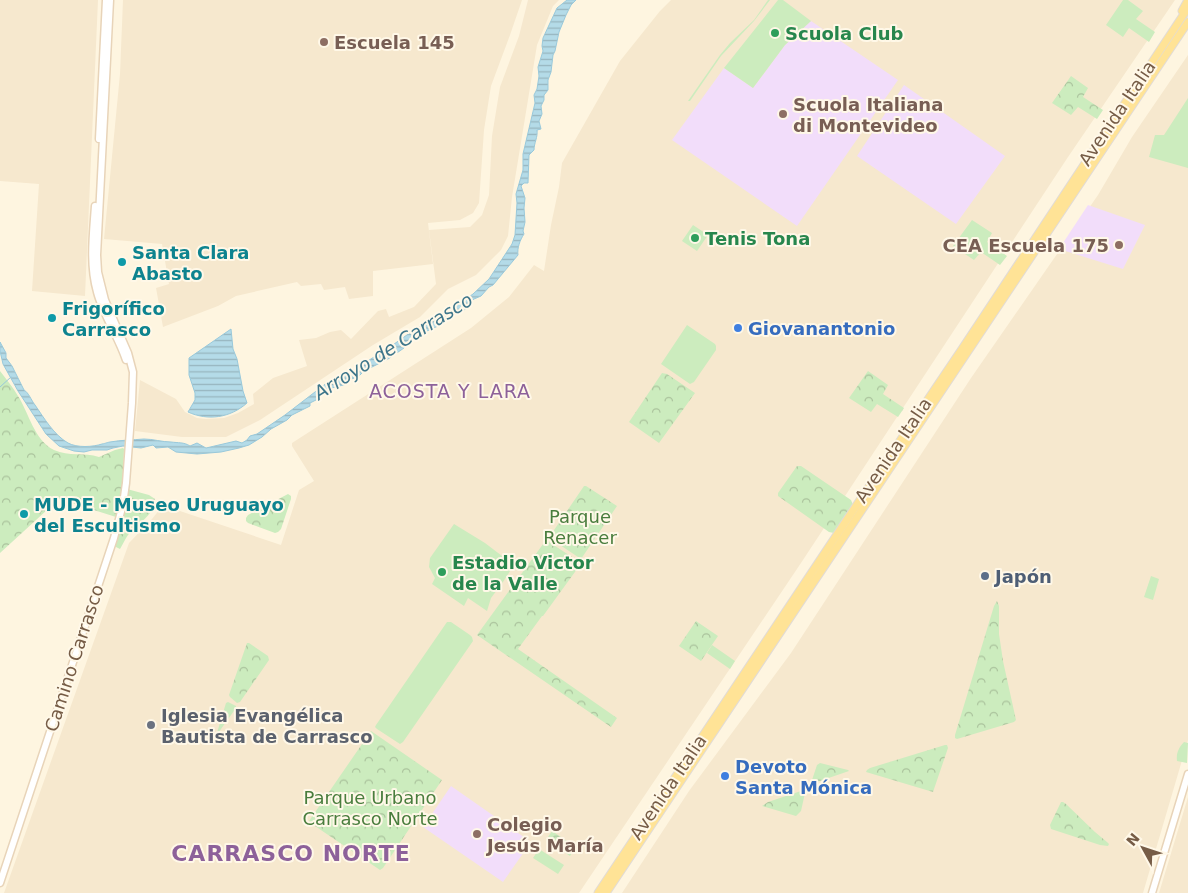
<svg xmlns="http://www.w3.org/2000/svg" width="1188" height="893" font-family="'DejaVu Sans',sans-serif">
	<defs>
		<pattern id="forest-crowns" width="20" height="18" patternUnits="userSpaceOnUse" patternTransform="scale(1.25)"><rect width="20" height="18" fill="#ccecbe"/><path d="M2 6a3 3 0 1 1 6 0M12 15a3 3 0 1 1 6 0" fill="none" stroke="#aac29c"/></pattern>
		<pattern id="water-rules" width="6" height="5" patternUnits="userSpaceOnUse" patternTransform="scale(1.25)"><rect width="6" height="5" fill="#b4dbe8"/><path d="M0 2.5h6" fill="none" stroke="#97b5be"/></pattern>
	</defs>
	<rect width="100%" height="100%" fill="#fef5e0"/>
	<path fill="#f6e8ce" d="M0 0H98L85 296 32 291 39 184 0 181Z
		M123 0H522L510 35 491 86 484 130 479 203 473 213 460 220 428 223 433 264 373 271V296L349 299 345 287 324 290 321 284 301 286 297 282 236 296 218 306 163 327 156 288 169 284 162 244 104 239 120 74Z
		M528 0H559L553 6 537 45 512 197 508 236 501 250 476 275 448 289 420 317 373 345 260 420 226 437H182L135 431 140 380 176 399 185 412 197 418 206 419 224 418 238 413 254 404 253 394 273 378 307 366 299 340 316 338 330 332 341 330 351 339 378 311 386 309 389 317 414 307 436 284 429 230 470 227 482 215 489 195 492 136 500 87 519 36Z
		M671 0H1175L1068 157 801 563 579 893H4L129 543 152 519 160 509 168 507 281 545 299 490 314 481 292 446V443L471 328 509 297 534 265 544 271 551 225 559 187 562 163 620 61 660 11Z
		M1188 55V740L1143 893H622L689 791 791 653 971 378 1098 195 1132 137Z
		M1188 797V893H1159Z"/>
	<path fill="#f2ddfa" d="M811 21 898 80 797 226 672 140 724 68 753 88 785 45Z
		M904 85 1005 156 956 224 857 156Z
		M1088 205 1145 225 1123 269 1059 249Z
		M451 786 531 842 503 882 423 827Z"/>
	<path fill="#ccecbe" d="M768 0H770L754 21 721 56 690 101H688L720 55 730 43 754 20Z
		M778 0H783L811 21 785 45 753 88 724 68Z
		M1123 0H1128L1143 11 1136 19 1155 32 1149 42 1129 28 1123 37 1106 25Z
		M1188 98V168L1149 157 1155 135H1164Z
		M972 220 992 233 987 242 1007 256 1000 265 981 252 974 260 953 246Z
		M693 225 708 235 697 251 682 241Z
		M687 325 715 344 716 346V350L694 382 690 384 661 364Z
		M454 524 485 543 514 565 503 582 491 598 487 611 468 598 464 606 432 584 435 578 429 567 430 558Z
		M1151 576 1159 579 1153 600 1144 597Z
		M447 622H451L470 635 472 637 473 641 403 742 400 744 377 729 375 727 376 725Z
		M712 645 735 661 730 669 707 653Z
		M228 702 236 706V708L216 736 226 703Z
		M1184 742 1188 743 1187 763 1177 761C1176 753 1179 747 1184 742Z
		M539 849 564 865 558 874 533 858Z"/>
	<path fill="url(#forest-crowns)" d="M1071 76 1088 88 1083 97 1103 110 1097 119 1078 107 1071 115 1052 103Z
		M0 371C6 379 13 387 18 396 29 413 34 440 54 450 69 457 84 452 99 457L115 450 123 448 124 449 123 486 116 517 59 499 0 553Z
		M868 371 888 385 883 394 904 408 898 417 877 404 871 412 849 398Z
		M662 373 667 374 695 393 659 443 629 422Z
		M797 466H801L851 500 853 505 834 533 829 532 778 496V493Z
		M584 486H586L617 506 581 559 554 541 550 536Z
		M127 489 149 495 155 499C154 516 138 523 128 535 125 539 123 544 120 549L114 546Z
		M288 494 291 496V499L281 529 278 532 275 533 248 523 246 521V518L248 515Z
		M546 540 578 561 580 565 543 616H542L518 649 617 718 611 727 477 635Z
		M997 601 999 606V634L1003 661 1016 720 1014 722 957 739 955 738V735L994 606Z
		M696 621 718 636 701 661 679 646Z
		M247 643H249L268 656 269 660 240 702 237 703 230 697 229 695Z
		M371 731 442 780 383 868 380 870 309 822V821Z
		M945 745H947L948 748 933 792 866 772 867 770 870 768Z
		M820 763 848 770 849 771 814 783 812 782V780L817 765Z
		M804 790 805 793 801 811 796 816 762 806 768 802Z
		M1061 802H1063L1066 804 1095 832 1107 842 1109 844 1108 846 1100 845 1051 829 1050 825Z
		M552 831 576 847 570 856 546 840Z"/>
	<path fill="url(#water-rules)" stroke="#99c9db" d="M567 0H576L571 5 566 15 559 32 555 51 553 55 551 72 548 80V90L544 95V100L541 106 542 114 539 121 541 129 537 130C538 137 534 143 534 150L529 155 528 183H524L521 186 525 198 524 208 525 222 523 231 524 234C520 240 517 248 518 255L493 285 489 287 481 296 474 299 466 305V309L459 312 438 326 427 331 420 338 415 337 410 340 404 348 388 359 364 371 358 377 351 379 347 384 324 390 318 399 310 403V406L292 415 287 420 271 429 262 437 249 445 239 448 221 452 197 454 176 452 168 447 156 448 153 445 141 448 123 446 113 448 107 450H92L84 452 74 451 59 446 46 434 18 391 3 364 0 351V342L6 353V358L12 366 24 390C29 393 31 400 35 405 44 418 54 435 68 443 77 448 93 447 102 444 107 443 105 443 110 442 121 440 133 440 144 439 153 439 162 442 171 442 178 443 184 442 190 446L197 443 206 448 236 441 242 443 247 440 250 436 257 434 285 415 328 382 345 375 387 349 414 330 453 308 473 294 489 279 512 244 515 235 517 203 516 194 523 170V154L535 103 534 95 537 89 539 76 538 67 543 51 542 46 543 38 557 8Z
		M231 329 233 349 237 359 243 391 247 403C230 418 208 421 188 412L195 400V393L189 375V358Z"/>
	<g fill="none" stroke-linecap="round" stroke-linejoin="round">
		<path stroke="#99c9db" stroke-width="1" d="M0 387 11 377"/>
		<g stroke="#e8d4b9" stroke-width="9">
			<path id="secondary" d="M99 139 106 0
				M95 206C93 234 89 264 97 292 103 315 118 336 126 360
				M0 883 114 538 123 504 126 483 132 403 133 372 128 353 105 300 98 272 97 255 110 0
				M1152 893 1188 774"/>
		</g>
		<g stroke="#e1dbd6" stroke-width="9">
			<path id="primary" d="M1182 11 1188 0
				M598 893 858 503 962 349 1188 8
				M606 893 1188 22"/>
		</g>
		<use href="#secondary" stroke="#fff" stroke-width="6"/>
		<use href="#primary" stroke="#ffe396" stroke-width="7"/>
	</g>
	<g fill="#2e9e5b" stroke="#fff8e8" stroke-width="2">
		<circle cx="775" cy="33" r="5"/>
		<circle cx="695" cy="238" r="5"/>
		<circle cx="442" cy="572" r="5"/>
	</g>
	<g fill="#8d6e63" stroke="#fff8e8" stroke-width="2">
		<circle cx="324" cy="42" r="5"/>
		<circle cx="783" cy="114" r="5"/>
		<circle cx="1119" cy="245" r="5"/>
		<circle cx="477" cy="834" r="5"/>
	</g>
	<g fill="#0f9aa8" stroke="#fff8e8" stroke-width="2">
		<circle cx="122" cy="262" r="5"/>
		<circle cx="52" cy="318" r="5"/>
		<circle cx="24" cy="514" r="5"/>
	</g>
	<g fill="#3f7fe0" stroke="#fff8e8" stroke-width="2">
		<circle cx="738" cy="328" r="5"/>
		<circle cx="725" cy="776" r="5"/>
	</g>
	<circle fill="#5c6f8a" stroke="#fff8e8" stroke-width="2" cx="985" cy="576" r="5"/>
	<circle fill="#6b7280" stroke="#fff8e8" stroke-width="2" cx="151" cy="725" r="5"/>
	<g text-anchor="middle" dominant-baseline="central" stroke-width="4" stroke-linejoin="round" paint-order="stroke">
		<g font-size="18" font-weight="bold" fill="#27864d" stroke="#fff8e8" text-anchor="start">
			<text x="785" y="33">Scuola Club</text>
			<text x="705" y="238">Tenis Tona</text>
			<text x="452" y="562">Estadio Victor<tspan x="452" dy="21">de la Valle</tspan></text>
		</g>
		<g font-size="18" font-weight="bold" fill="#785e54" stroke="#fff8e8" text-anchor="start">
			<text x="334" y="42">Escuela 145</text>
			<text x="793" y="104">Scuola Italiana<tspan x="793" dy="21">di Montevideo</tspan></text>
			<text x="1109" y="245" text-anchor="end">CEA Escuela 175</text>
			<text x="487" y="824">Colegio<tspan x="487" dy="21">Jesús María</tspan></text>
		</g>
		<g font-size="18" fill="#765c46" stroke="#fff8e8">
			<text transform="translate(1117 113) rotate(-56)">Avenida Italia</text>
			<text transform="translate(893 450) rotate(-56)">Avenida Italia</text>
			<text transform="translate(74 658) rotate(-72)">Camino Carrasco</text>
			<text transform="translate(668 787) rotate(-56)">Avenida Italia</text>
		</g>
		<g font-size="18" font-weight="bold" fill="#0d838f" stroke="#fff8e8" text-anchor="start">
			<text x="132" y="252">Santa Clara<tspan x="132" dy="21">Abasto</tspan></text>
			<text x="62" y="308">Frigorífico<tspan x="62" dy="21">Carrasco</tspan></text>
			<text x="34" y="504">MUDE - Museo Uruguayo<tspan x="34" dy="21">del Escultismo</tspan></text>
		</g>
		<g font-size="18" font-weight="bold" fill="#366cbe" stroke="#fff8e8" text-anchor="start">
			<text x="748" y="328">Giovanantonio</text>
			<text x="735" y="766">Devoto<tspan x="735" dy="21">Santa Mónica</tspan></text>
		</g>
		<g font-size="18" fill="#497d3d" stroke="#fff8e8">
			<text x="580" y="516">Parque<tspan x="580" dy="21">Renacer</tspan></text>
			<text x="370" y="797">Parque Urbano<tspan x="370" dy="21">Carrasco Norte</tspan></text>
		</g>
		<g font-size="18" font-weight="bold" fill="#4e5e75" stroke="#fff8e8" text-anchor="start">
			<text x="995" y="576">Japón</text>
		</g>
		<g font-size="18" font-weight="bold" fill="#5b616d" stroke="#fff8e8" text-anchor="start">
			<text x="161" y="715">Iglesia Evangélica<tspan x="161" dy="21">Bautista de Carrasco</tspan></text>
		</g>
		<g font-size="19" font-style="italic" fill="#3e768b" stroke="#fff8e8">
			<text transform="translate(393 346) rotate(-32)">Arroyo de Carrasco</text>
		</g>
		<g font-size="19" letter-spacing="1" fill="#8d619a" stroke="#fff8e8">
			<text x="450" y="391">ACOSTA Y LARA</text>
		</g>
		<g font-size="22" font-weight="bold" letter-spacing="1" fill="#8d619a" stroke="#fff8e8">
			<text x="291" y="853">CARRASCO NORTE</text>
		</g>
	</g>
	<g transform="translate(1143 848) rotate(310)" stroke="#fff8e8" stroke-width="4" paint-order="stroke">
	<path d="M0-4L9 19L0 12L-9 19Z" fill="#765c46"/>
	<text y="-8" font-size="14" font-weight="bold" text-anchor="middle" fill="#765c46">N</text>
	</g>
</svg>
